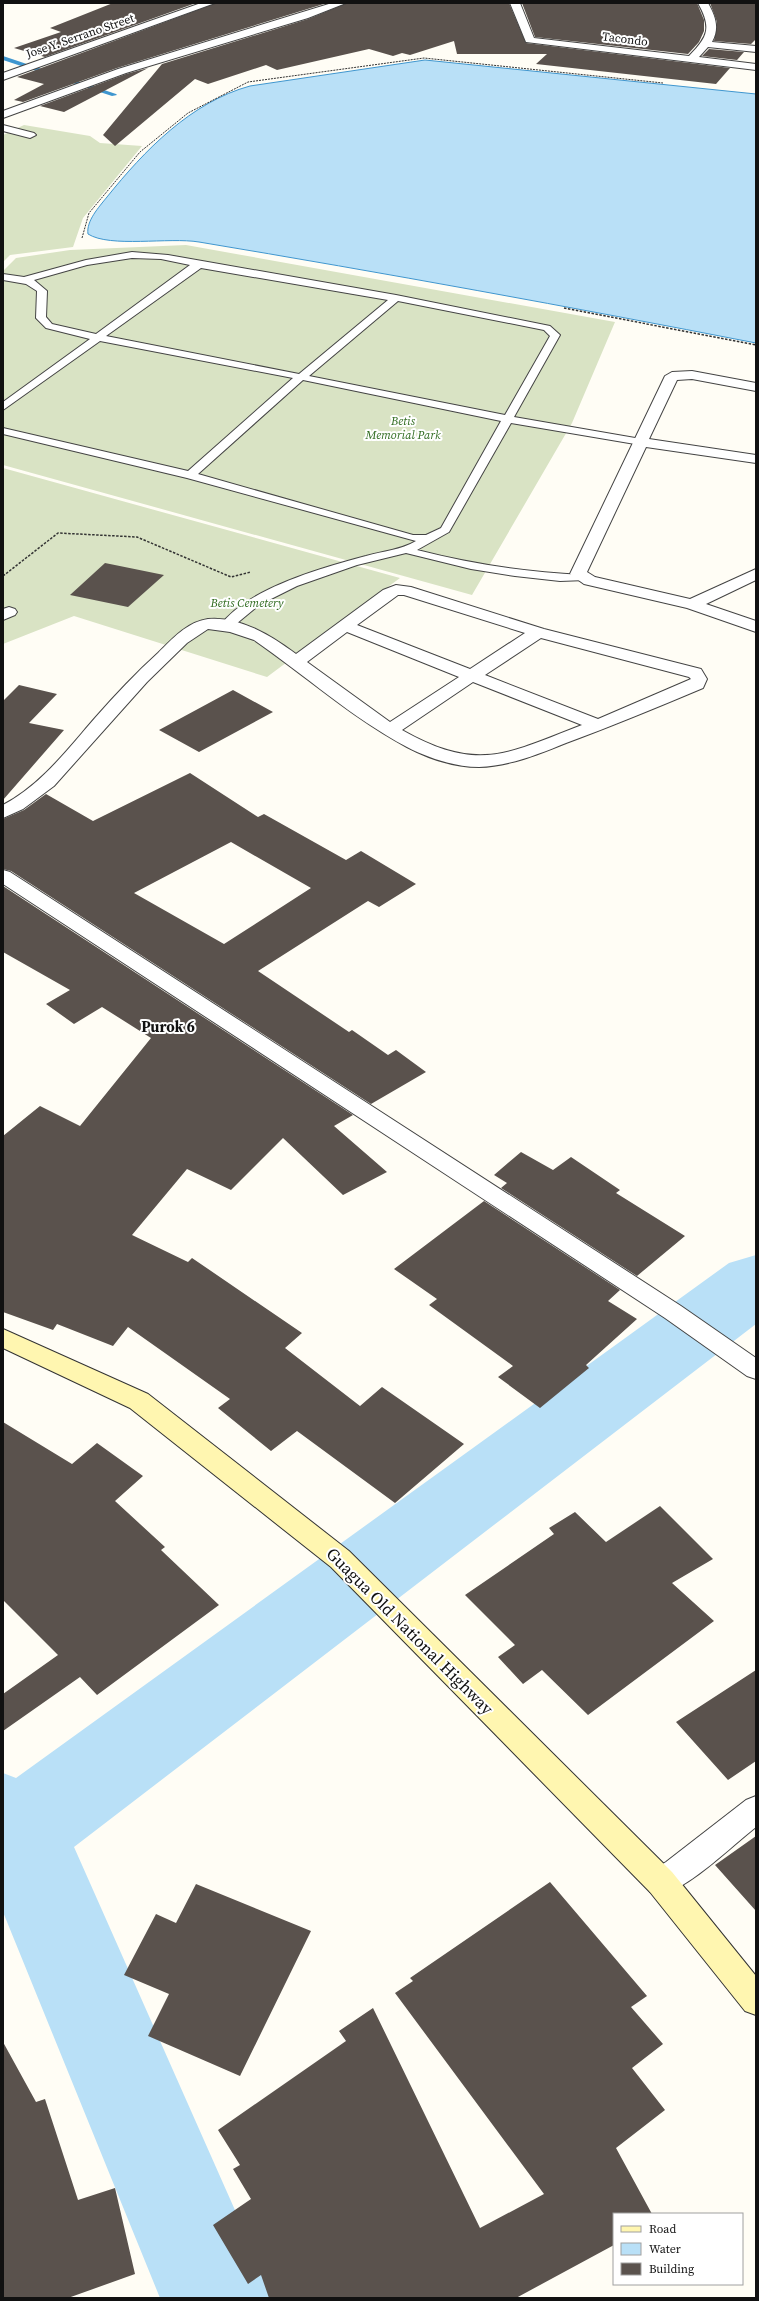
<svg xmlns="http://www.w3.org/2000/svg" width="759" height="2301" font-family="'Source Serif 4',serif">
	<rect width="100%" height="100%" fill="#fffdf5"/>
	<path fill="#d9e3c4" d="M24 125 90 136 100 143 142 146 83 218 73 247 10 255 3 262V135Z
		M186 245 615 322 572 423 472 595 3 465V271L16 258 70 250Z
		M3 468 400 578 267 677 74 616 3 644Z"/>
	<path fill="#b9e0f7" stroke="#3f96cf" d="M425 60 756 94V343C571 307 385 273 199 242 169 237 110 248 88 234 86 221 99 207 107 197 144 151 191 102 250 86Z"/>
	<g fill="none" stroke-linecap="round" stroke-linejoin="round">
		<path fill="#3f96cf" fill-rule="evenodd" d="M3 56 116 94 117 95 112 96 3 60Z"/>
		<path fill="#b9e0f7" fill-rule="evenodd" d="M756 1255V1324L74 1847 274 2298H160L3 1912V1773L16 1778 729 1263Z"/>
	</g>
	<path fill="#5a524d" fill-rule="evenodd" d="M113 3H196L45 57 14 48 61 32 50 28Z
		M216 3H327L117 68 23 102 14 100 44 84 17 77Z
		M347 3H509L526 43 730 68 716 84 536 64 547 54H457L454 41 410 55 402 53 393 56 369 49 277 70 266 65 208 84 195 79 115 146 103 135 162 64 308 19Z
		M522 3H697L704 20V31L699 42 688 54 535 37Z
		M710 3H756V39L751 44 714 41 717 22Z
		M709 49 744 52 737 60 702 56Z
		M148 68 64 112 40 106 126 74Z
		M105 563 164 575 128 607 70 595Z
		M19 685 57 694 29 723 64 730 3 800V701Z
		M233 690 273 712 199 752 159 730Z
		M190 773 258 817 264 814 346 860 361 851 416 884 379 907 368 901 258 971 349 1032 352 1030 388 1055 396 1050 426 1072 371 1104 11 871 3 869V819L24 810 46 794 93 821ZM231 842 311 888 224 944 134 893Z
		M3 886 353 1115 334 1126 387 1172 343 1195 283 1138 231 1190 187 1169 132 1235 188 1262 192 1258 302 1333 285 1348 360 1406 382 1387 464 1444 395 1503 297 1431 271 1451 218 1408 230 1399 128 1327 113 1346 57 1324 53 1330 3 1312V1136L40 1106 80 1126 151 1038 102 1007 74 1024 46 1004 70 990 3 952Z
		M521 1152 553 1170 571 1157 620 1190 616 1193 685 1236 637 1276 501 1188 507 1183 494 1175Z
		M484 1201 620 1290 608 1301 637 1319 586 1365 589 1368 540 1408 498 1377 513 1366 429 1305 437 1299 394 1269Z
		M3 1422 72 1464 97 1443 143 1476 115 1501 165 1547 161 1550 219 1605 97 1695 80 1677 3 1731V1694L58 1655 3 1600Z
		M660 1506 713 1559 672 1583 714 1621 588 1715 542 1670 523 1684 498 1657 515 1645 465 1595 554 1534 549 1528 575 1512 606 1542Z
		M756 1670V1761L728 1780 676 1722Z
		M756 1836V1911L715 1865Z
		M550 1882 647 1996 631 2007 663 2044 632 2068 665 2110 616 2148 652 2214H614V2245L516 2298H269L261 2275 248 2284 213 2225 251 2199 233 2169 240 2165 218 2130 346 2041 339 2031 373 2008 480 2228 544 2194 395 1993 413 1981 410 1978Z
		M196 1884 311 1931 240 2076 148 2036 169 1994 124 1975 156 1914 176 1923Z
		M3 2042 36 2102 45 2099 78 2200 115 2188 135 2274 68 2298H3Z"/>
	<g fill="none" stroke-linecap="round" stroke-linejoin="round">
		<g stroke="#444" stroke-width="2">
			<path id="service" d="M132 252 168 255 396 295 550 326 560 335 514 417 641 439 646 442 641 445 511 423 449 532 417 550C471 564 526 572 582 575L586 576 588 578 586 580 560 581 515 576 471 569 406 553 357 565 297 586 259 605 230 629H222L220 626C246 589 324 567 366 556 383 551 401 550 416 541L187 478 3 434V428L188 471 293 378 100 341 3 410V402L90 339 46 328 36 318 37 291 26 284 3 280V274L24 277 86 260ZM132 258 161 259 190 265 96 334 52 324 46 317 47 291 34 280 87 265ZM201 268 388 300 299 374 106 336ZM398 301 544 330 550 336 505 415 309 376ZM303 380 501 421 441 528 426 535H413L198 474Z"/>
		</g>
		<g stroke="#444" stroke-width="2">
			<path id="minor" d="M201 3H215L3 80V73Z
				M332 3H346L308 18 126 73 3 118V111L118 69Z
				M510 3H520L534 38 689 56C708 37 712 28 698 3H708C715 16 720 27 712 42L756 46V52L708 47 699 57 756 64V70L526 42Z
				M3 125 34 133 36 135 30 138 3 131Z
				M692 371 756 383V391L692 379 677 380 649 439 756 455V463L646 447 587 572 595 577 690 599 756 569V580L706 604 756 621V632L687 608 584 584 570 574 665 376 672 372Z
				M396 585 411 587 544 629 701 669 707 679 703 688C658 707 612 726 566 743 539 754 510 766 479 767 455 767 428 758 407 747 352 718 305 675 254 640L230 632 208 629 187 643 147 682 54 786 23 809 3 818V805C41 785 67 750 95 718 115 695 136 673 158 653 172 639 187 622 208 619 240 616 272 636 296 654L383 590ZM398 595H404L525 633 470 669 357 625ZM347 632 459 677 390 722 307 662ZM541 638 689 677 691 679 598 719 485 675ZM473 682 582 725C507 754 478 773 402 730Z
				M9 607 15 609 17 612 15 615 3 620V609Z
				M3 870 10 872 681 1306 756 1358V1379L747 1376 665 1318 3 884Z
				M756 1796V1827C727 1850 696 1882 661 1896L650 1892 646 1882 650 1872 666 1862 746 1800Z"/>
		</g>
		<g stroke="#333" stroke-width="2">
			<path id="secondary" d="M3 1329 148 1394 349 1551 672 1872 756 1976V2015L745 2011 650 1892 331 1567 130 1408 3 1348Z"/>
		</g>
		<path stroke="#333" stroke-width="1" stroke-dasharray="2 1" stroke-linecap="butt" d="M82 238 89 213 140 152 188 113 248 82 424 58 663 83"/>
		<path stroke="#333" stroke-width="1.5" stroke-dasharray="2.5 1.5" stroke-linecap="butt" d="M564 308 756 345
			M3 576 58 533 137 537 231 577 251 572"/>
		<use href="#service" fill="#fff" fill-rule="evenodd"/>
		<use href="#minor" fill="#fff" fill-rule="evenodd"/>
		<use href="#secondary" fill="#fff6b0" fill-rule="evenodd"/>
	</g>
	<g text-anchor="middle" dominant-baseline="central" stroke-width="4" stroke-linejoin="round" paint-order="stroke">
		<g font-size="12" fill="#111" stroke="#fff">
			<text transform="translate(80 36) rotate(-19)">Jose Y. Serrano Street</text>
			<text transform="translate(625 39) rotate(7)">Tacondo</text>
		</g>
		<g font-size="12" font-style="italic" fill="#2f6b1f" stroke="#fff">
			<text x="403" y="421">Betis<tspan x="403" dy="14">Memorial Park</tspan></text>
			<text x="247" y="603">Betis Cemetery</text>
		</g>
		<g font-size="15" font-weight="bold" fill="#111" stroke="#fff">
			<text x="168" y="1026">Purok 6</text>
		</g>
		<g font-size="17" fill="#111" stroke="#fff">
			<text transform="translate(410 1631) rotate(45)">Guagua Old National Highway</text>
		</g>
	</g>
	<rect width="759" height="2301" fill="none" stroke="#111111" stroke-width="8"/>
	<rect x="613" y="2213" width="130" height="72" fill="#ffffff" stroke="#a0a0a0"/>
	<rect x="621" y="2226" width="20" height="6" fill="#fff6b0" stroke="#a0a0a0"/>
	<text x="649" y="2233" font-size="12" fill="#111111">Road</text>
	<rect x="621" y="2243" width="20" height="12" fill="#b9e0f7" stroke="#a0a0a0"/>
	<text x="649" y="2253" font-size="12" fill="#111111">Water</text>
	<rect x="621" y="2263" width="20" height="12" fill="#5a524d" stroke="#a0a0a0"/>
	<text x="649" y="2273" font-size="12" fill="#111111">Building</text>
</svg>
